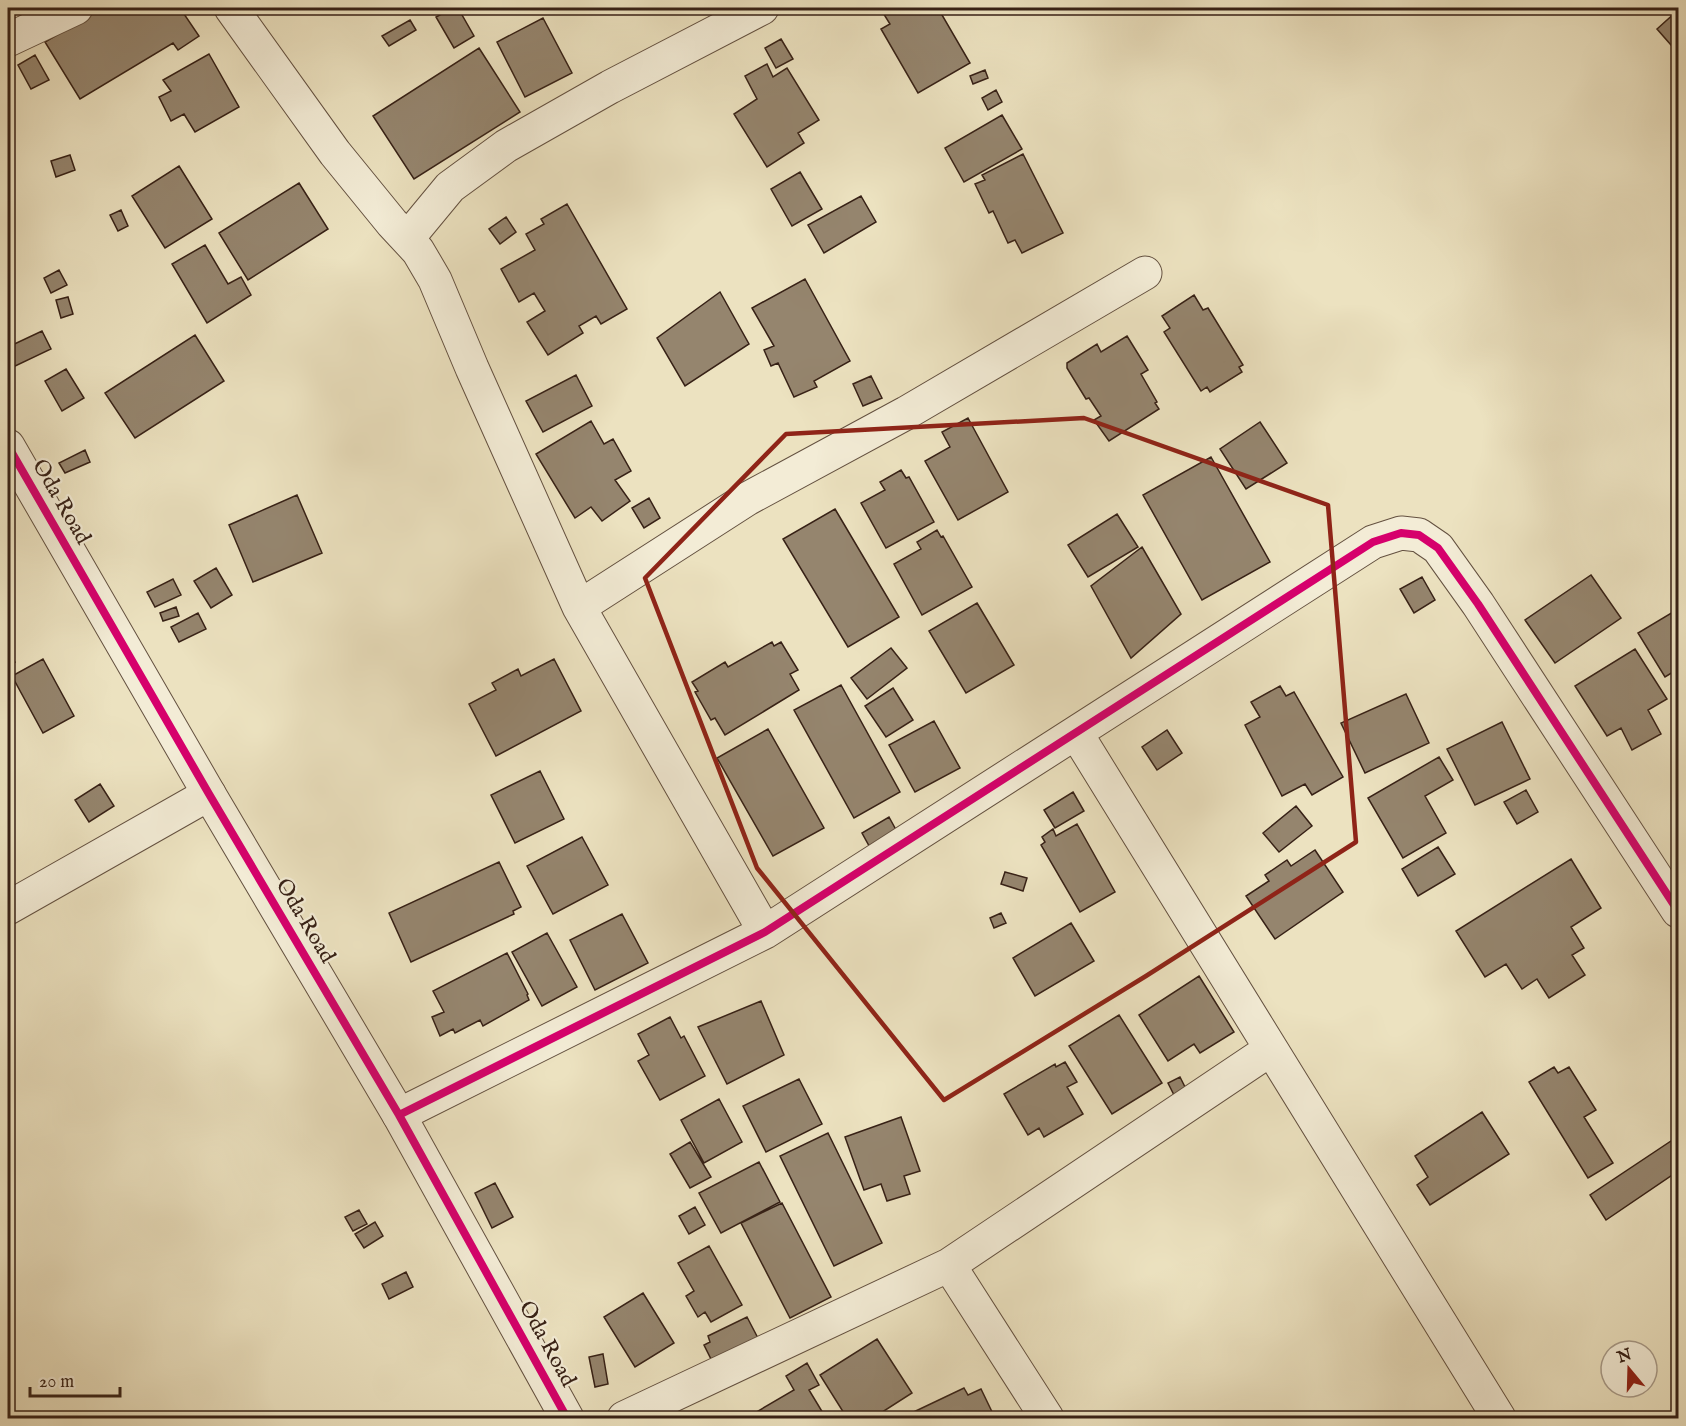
<svg xmlns="http://www.w3.org/2000/svg" width="1686" height="1426" font-family="'IM FELL English',serif">
	<rect width="100%" height="100%" fill="#ece2c0"/>
	<filter id="stains"><feTurbulence type="fractalNoise" baseFrequency=".00333" numOctaves="4"/><feColorMatrix values="0 0 0 0 .2 0 0 0 0 .09 0 0 0 0 .02 0 0 0 .5 -.17"/></filter>
	<radialGradient id="worn" r=".72"><stop offset=".6" stop-color="#630" stop-opacity="0"/><stop offset="1" stop-color="#630" stop-opacity=".3"/></radialGradient>
	<path fill="#95856e" stroke="#372116" stroke-width="1.5" d="M102 8H180L199 36 178 50 173 43 80 99 45 42Z
		M453 8H458L474 36 454 48 436 17Z
		M880 8H912L913 10 918 8H938L970 63 918 93 881 29 890 24Z
		M1676 12 1678 15V53L1657 29Z
		M543 18 572 73 525 97 497 42Z
		M410 20 416 30 389 46 382 36Z
		M781 39 793 59 776 68 765 48Z
		M479 48 520 112 414 179 373 116Z
		M209 54 239 107 195 132 184 114 171 121 159 97 171 91 163 80Z
		M35 55 49 80 31 89 18 65Z
		M767 64 773 77 787 68 819 120 798 133 804 143 767 167 734 114 757 99 745 76Z
		M985 70 988 78 973 84 970 76Z
		M996 90 1002 102 988 110 982 98Z
		M1002 115 1022 149 964 182 945 148Z
		M1023 154 1063 233 1022 253 1015 240 1008 243 993 211 989 213 975 184 985 180 982 175Z
		M70 155 75 170 56 177 51 161Z
		M179 166 212 219 165 248 132 196Z
		M800 172 822 209 792 226 771 189Z
		M299 183 328 229 248 280 219 233Z
		M861 196 876 222 824 253 808 225Z
		M567 204 627 309 601 324 596 316 579 326 583 333 548 355 527 322 545 311 534 293 519 302 501 269 535 250 526 234 544 224 541 219Z
		M121 210 128 226 118 231 110 215Z
		M506 217 516 232 500 244 489 229Z
		M205 245 228 284 241 277 251 295 207 323 172 264Z
		M59 270 67 285 51 293 44 278Z
		M805 279 850 361 814 381 817 387 794 397 778 363 771 366 764 350 774 346 752 308Z
		M720 292 749 344 685 386 657 338Z
		M1194 295 1203 310 1208 308 1243 365 1239 367 1242 372 1210 392 1207 387 1201 391 1164 332 1170 328 1162 316Z
		M68 297 73 314 61 318 56 300Z
		M42 331 51 349 11 368 8 361V347Z
		M195 335 224 381 135 438 105 393Z
		M1127 336 1148 370 1141 374 1157 402 1155 403 1159 409 1109 441 1094 420 1101 416 1089 398 1086 399 1067 368V363L1097 344 1101 352Z
		M66 369 84 398 62 411 45 381Z
		M576 375 592 406 543 432 526 401Z
		M871 376 882 398 863 406 853 384Z
		M968 418 1008 492 958 520 925 461 950 447 942 432Z
		M591 421 604 444 613 439 631 471 615 480 630 501 602 521 591 507 575 518 536 454Z
		M1260 422 1287 463 1246 489 1220 449Z
		M85 450 90 462 65 473 59 463Z
		M1211 457 1270 562 1202 600 1143 495Z
		M901 470 906 478 909 477 934 522 886 548 861 503 885 490 880 482Z
		M297 495 322 553 253 582 229 525Z
		M649 498 660 518 644 528 632 508Z
		M835 509 899 617 848 647 783 539Z
		M1117 514 1138 547 1088 577 1068 545Z
		M937 530 941 537 943 536 972 587 922 615 894 564 921 549 917 542Z
		M1142 547 1181 614 1131 658 1091 586Z
		M216 568 232 595 211 608 194 581Z
		M1591 575 1621 618 1555 663 1525 620Z
		M1422 577 1435 600 1414 613 1400 589Z
		M173 579 181 595 155 607 147 592Z
		M977 603 1014 665 966 693 929 631Z
		M176 607 179 616 163 621 160 613Z
		M1678 609V669L1665 677 1638 633Z
		M198 613 206 629 179 642 171 627Z
		M772 642 774 646 781 642 798 670 790 674 799 690 725 735 715 718 711 720 695 692 698 691 692 682 725 662 728 667Z
		M891 648 907 668 867 699 851 678Z
		M1635 649 1667 699 1648 710 1661 734 1632 750 1621 728 1607 736 1575 686Z
		M8 656 15 662 8 671Z
		M43 659 74 716 43 733 12 676Z
		M554 659 581 711 496 756 469 704 496 690 492 683 518 669 521 676Z
		M841 685 900 792 854 818 794 710Z
		M1280 686 1286 696 1294 692 1343 777 1312 795 1305 784 1282 796 1245 725 1260 717 1251 702Z
		M893 688 913 720 886 737 865 706Z
		M1406 694 1429 743 1365 773 1341 723Z
		M934 721 960 768 915 792 889 745Z
		M1502 722 1530 779 1475 805 1447 749Z
		M768 729 824 828 773 856 717 758Z
		M1167 730 1182 753 1157 770 1142 747Z
		M1439 757 1453 780 1425 796 1446 833 1403 858 1368 798Z
		M540 771 564 819 515 843 491 795Z
		M100 784 114 806 89 822 75 800Z
		M1526 790 1538 812 1517 824 1504 802Z
		M1073 792 1084 811 1055 828 1044 810Z
		M1296 806 1312 826 1279 852 1263 833Z
		M889 817 901 839 873 853 862 833Z
		M1077 824 1115 892 1080 912 1041 845 1045 842 1042 837 1053 829 1056 836Z
		M582 837 608 885 553 914 527 866Z
		M1438 847 1455 874 1418 896 1402 869Z
		M1315 850 1343 892 1275 939 1246 896 1269 881 1265 875 1287 860 1291 866Z
		M1571 859 1601 908 1571 927 1584 948 1572 955 1585 975 1549 998 1537 979 1522 989 1506 964 1485 977 1456 931Z
		M499 862 521 907 513 911 514 914 411 962 389 913Z
		M1005 872 1027 878 1023 891 1001 884Z
		M1001 913 1006 923 994 928 990 918Z
		M622 914 648 963 595 990 570 940Z
		M1071 923 1094 961 1035 996 1013 958Z
		M547 933 577 987 542 1006 512 952Z
		M507 953 528 994 527 995 529 1000 483 1026 480 1020 455 1033 453 1029 440 1036 432 1017 444 1012 433 991Z
		M1199 976 1234 1032 1200 1053 1194 1044 1168 1061 1139 1015Z
		M761 1001 784 1055 727 1084 698 1027Z
		M1119 1015 1162 1083 1112 1114 1069 1046Z
		M670 1017 681 1038 684 1036 705 1076 660 1100 638 1061 649 1055 638 1034Z
		M1065 1062 1077 1082 1067 1087 1083 1114 1044 1137 1039 1128 1028 1135 1004 1094 1055 1064 1056 1067Z
		M1554 1067 1558 1073 1569 1067 1596 1110 1584 1117 1613 1163 1588 1178 1529 1082Z
		M1180 1077 1187 1091 1175 1097 1168 1083Z
		M799 1079 822 1124 766 1152 743 1106Z
		M719 1099 742 1142 704 1163 681 1120Z
		M1482 1112 1509 1154 1430 1205 1417 1185 1428 1177 1415 1156Z
		M901 1117 920 1171 904 1176 910 1194 887 1201 881 1184 864 1190 845 1137Z
		M828 1133 882 1243 834 1266 780 1156Z
		M1671 1141 1678 1152V1171L1606 1220 1590 1195Z
		M690 1142 711 1177 690 1188 670 1154Z
		M759 1162 780 1202 721 1233 699 1193Z
		M495 1183 513 1217 492 1228 475 1193Z
		M782 1203 831 1297 790 1318 741 1223Z
		M695 1207 705 1225 689 1234 679 1216Z
		M359 1210 367 1224 353 1231 345 1217Z
		M375 1222 383 1236 364 1248 355 1234Z
		M709 1246 742 1305 711 1322 705 1312 698 1317 686 1296 694 1291 678 1263Z
		M406 1272 413 1287 389 1299 382 1284Z
		M643 1293 674 1343 635 1367 604 1317Z
		M747 1317 760 1342 711 1359 704 1345 710 1342 708 1336Z
		M877 1339 912 1393 873 1418H847L820 1375Z
		M603 1354 608 1384 595 1387 589 1357Z
		M807 1363 819 1385 809 1390 826 1418H755L753 1414 794 1390 786 1376Z
		M964 1388 968 1395 981 1389 995 1418H901Z"/>
	<g fill="none" stroke-linecap="round" stroke-linejoin="round">
		<g stroke="#645140" stroke-width="35">
			<path id="minor" d="M231 8 335 153 392 223 418 251 435 280 472 368 579 607 765 932
				M8 40 76 8
				M407 239 450 187 506 146 610 87 762 8
				M579 607 747 499 906 413 1145 273
				M1076 733 1499 1418
				M8 908 209 794
				M399 1115 765 932 1373 542 1401 533 1419 535 1438 548 1478 604 1678 911
				M949 1265 1047 1418
				M624 1418 949 1265 1271 1049"/>
		</g>
		<g stroke="#645140" stroke-width="35">
			<path id="tertiary" d="M8 446 209 794 399 1115 567 1418"/>
		</g>
		<use href="#minor" stroke="#f3ecd6" stroke-width="33"/>
		<use href="#tertiary" stroke="#f3ecd6" stroke-width="33"/>
		<g stroke="#f3ecd6" stroke-width="11">
			<path id="cycleway" d="M8 446 209 794 399 1115 567 1418
				M399 1115 765 932 1373 542 1401 533 1419 535 1438 548 1478 604 1678 911"/>
		</g>
		<use href="#cycleway" stroke="#d6006c" stroke-width="8"/>
	</g>
	<path fill="none" stroke="#8f2418" stroke-width="4.5" stroke-linejoin="round" d="M1084 418 1328 505 1356 842 1146 976 944 1100 757 868 645 578 786 434Z"/>
	<g text-anchor="middle" dominant-baseline="central" stroke-width="4.5" stroke-linejoin="round" paint-order="stroke">
		<g font-size="22" fill="#372116" stroke="#f3ecd6">
			<text transform="translate(61 502) rotate(60)">Oda Road</text>
			<text transform="translate(305 921) rotate(59)">Oda Road</text>
			<text transform="translate(547 1344) rotate(61)">Oda Road</text>
		</g>
	</g>
	<rect width="1686" height="1426" fill="none" stroke="#ece2c0" stroke-width="30"/>
	<rect x="9" y="9" width="1668" height="1408" fill="none" stroke="#372116" stroke-width="3"/>
	<rect x="15" y="15" width="1656" height="1396" fill="none" stroke="#372116" stroke-width="1.5"/>
	<g transform="translate(1629 1369) rotate(341)"><circle r="28" fill="#f3ecd6" stroke="#a89b89" stroke-width="1.5"/>
	<path d="M0-4.5L10 22L0 15L-10 22Z" fill="#8f2418"/>
	<text y="-9" font-size="16" font-weight="bold" text-anchor="middle" fill="#372116">N</text>
	</g>
	<path d="M30 1387v9h90v-9" fill="none" stroke="#372116" stroke-width="3"/>
	<text x="39" y="1387" font-size="18" fill="#372116" stroke="#f3ecd6" stroke-width="4.5" paint-order="stroke">20 m</text>
	<rect width="100%" height="100%" filter="url(#stains)"/>
	<rect width="100%" height="100%" fill="url(#worn)"/>
</svg>
